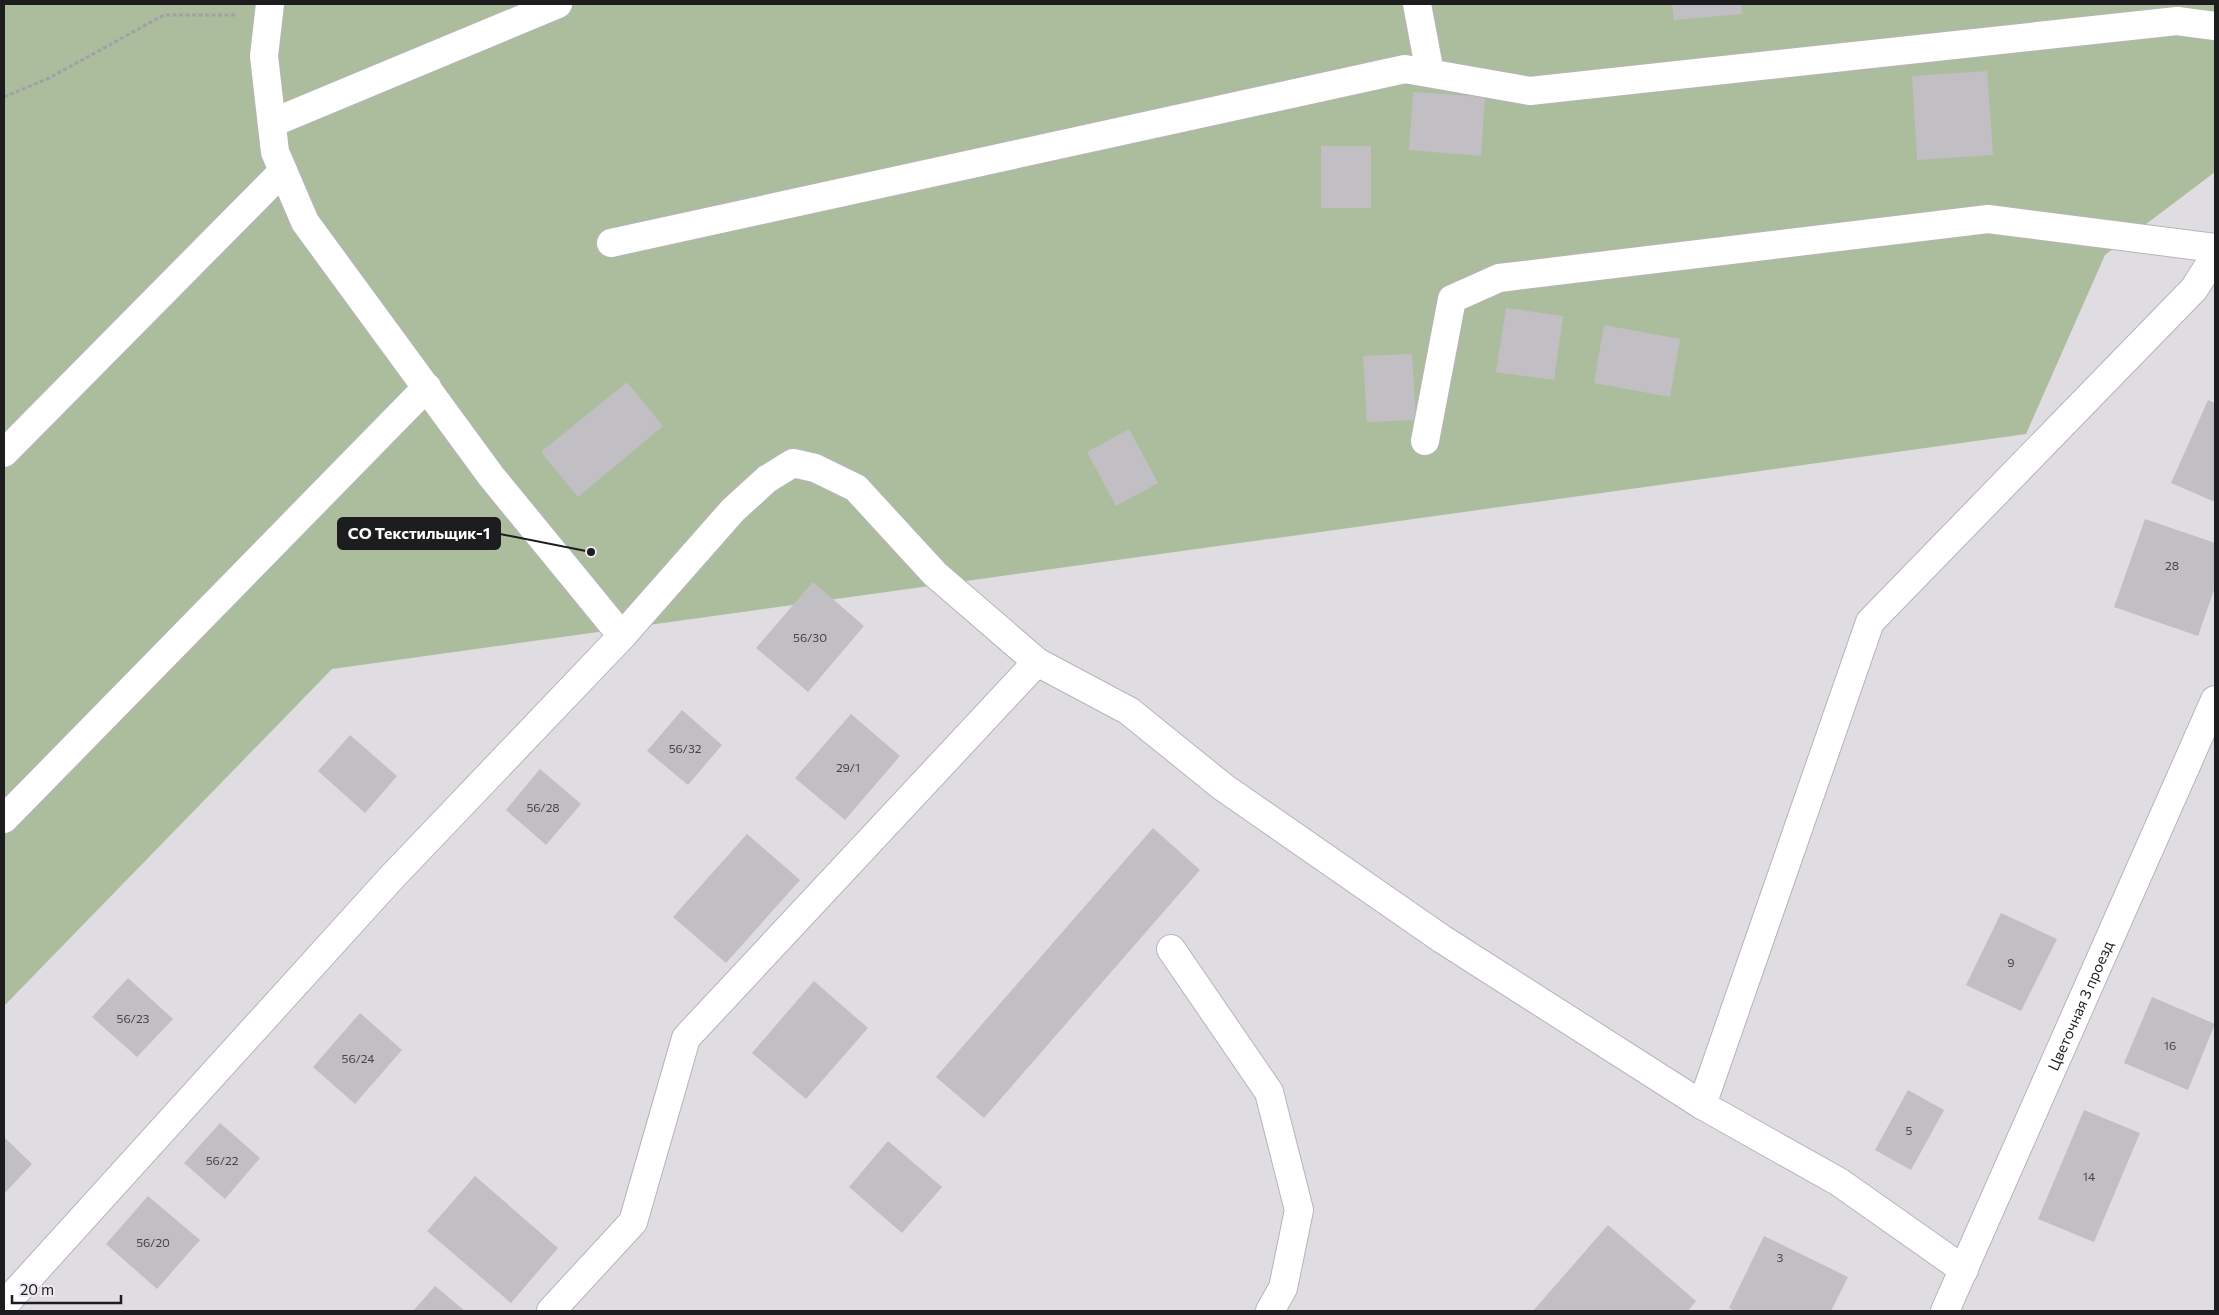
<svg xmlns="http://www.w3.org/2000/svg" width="2219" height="1315" font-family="Commissioner,sans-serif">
	<rect width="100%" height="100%" fill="#dfdde2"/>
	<path fill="#acbd9e" d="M4 4H2215V172L2105 255 2026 434 332 669 4 1006Z"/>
	<path fill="#c1bfc4" d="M1672 4H1741L1742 14 1674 20Z
		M1987 71 1993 155 1917 160 1912 76Z
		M1413 92 1485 97 1481 156 1409 150Z
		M1321 146H1371V208H1321Z
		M1506 308 1563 316 1554 380 1496 372Z
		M1604 325 1680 339 1670 397 1594 383Z
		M1412 354 1416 420 1367 422 1363 356Z
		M627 382 663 426 578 497 541 452Z
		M2208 400 2215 403V502L2171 483Z
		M1129 429 1158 483 1116 506 1087 452Z
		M2145 519 2215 543V587L2198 636 2114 607Z
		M813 582 864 626 808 692 756 648Z
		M682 710 722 745 688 785 647 751Z
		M851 714 900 756 845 820 795 778Z
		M350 735 397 776 365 813 318 771Z
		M540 769 581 804 546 845 506 810Z
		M1153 828 1200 870 984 1118 936 1077Z
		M747 834 800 880 726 963 673 917Z
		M2001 913 2057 939 2021 1011 1966 985Z
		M128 978 173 1019 137 1057 92 1017Z
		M814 981 868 1028 806 1099 752 1053Z
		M2152 997 2215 1024 2188 1090 2124 1063Z
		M360 1013 402 1050 355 1104 313 1067Z
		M1908 1090 1944 1110 1911 1170 1875 1150Z
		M2084 1110 2140 1133 2094 1242 2038 1219Z
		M220 1123 260 1158 225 1199 184 1163Z
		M4 1137 32 1164 4 1194Z
		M888 1141 942 1187 902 1233 849 1187Z
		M475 1176 558 1248 511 1303 427 1231Z
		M148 1196 200 1240 157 1289 106 1244Z
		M1608 1225 1696 1301 1688 1311H1533Z
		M1764 1236 1848 1277 1831 1311H1735L1729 1308Z
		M435 1286 465 1311H413Z"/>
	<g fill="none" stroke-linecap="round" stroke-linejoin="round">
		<g stroke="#b7b4b9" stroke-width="30">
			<g id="minor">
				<path d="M270 4 264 56 275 152 305 222 491 476 622 636"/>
				<path d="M1417 4 1430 73"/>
				<path d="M272 123 558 4"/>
				<path d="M611 243 1405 69 1530 91 2177 21 2215 26"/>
				<path d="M1425 441 1452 299 1499 278 1988 219 2215 248"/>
				<path d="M4 453 283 171"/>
				<path d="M4 819 427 387"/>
				<path d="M1171 949 1269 1092 1299 1210 1283 1288 1270 1311"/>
				<path d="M1702 1105 1870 622 2194 289 2215 256"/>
				<path d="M4 1305 392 877 622 636 733 510 767 479 793 463 815 468 856 488 935 574 1037 662 1129 711 1223 787 1442 939 1702 1105 1839 1182 1964 1270"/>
				<path d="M551 1311 633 1222 686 1038 1037 662"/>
				<path id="s1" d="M1945 1311 2215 700"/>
			</g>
		</g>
		<path stroke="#a1a0a4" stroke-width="3" stroke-dasharray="4 2.5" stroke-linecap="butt" d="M4 97 49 78 164 15H236"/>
		<use href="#minor" stroke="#fff" stroke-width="28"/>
	</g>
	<g text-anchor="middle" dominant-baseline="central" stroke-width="5" stroke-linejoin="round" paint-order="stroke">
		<g font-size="12" fill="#464548">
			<text x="2172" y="565">28</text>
			<text x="810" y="637">56/30</text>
			<text x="685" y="748">56/32</text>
			<text x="848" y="767">29/1</text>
			<text x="543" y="807">56/28</text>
			<text x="2011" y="962">9</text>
			<text x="133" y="1018">56/23</text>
			<text x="2170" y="1045">16</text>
			<text x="358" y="1058">56/24</text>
			<text x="1909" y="1130">5</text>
			<text x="222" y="1160">56/22</text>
			<text x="2089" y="1176">14</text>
			<text x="153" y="1242">56/20</text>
			<text x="1780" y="1257">3</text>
		</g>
		<g font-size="15" fill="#1d1c1e" stroke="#edeaef">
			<text stroke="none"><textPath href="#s1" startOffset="334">Цветочная 3 проезд</textPath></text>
		</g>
	</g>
	<path fill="none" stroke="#1d1c1e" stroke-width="2" d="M591 552L500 534"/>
	<circle fill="#1d1c1e" stroke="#edeaef" stroke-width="2" cx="591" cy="552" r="5"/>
	<rect fill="#1d1c1e" stroke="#1d1c1e" stroke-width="2" x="338" y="518" width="162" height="31" rx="5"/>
	<g font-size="16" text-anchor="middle" font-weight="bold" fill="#fff">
		<text x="419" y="539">СО Текстильщик-1</text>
	</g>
	<rect width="2219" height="1315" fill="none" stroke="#1d1c1e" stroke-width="10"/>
	<path d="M12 1295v8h109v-8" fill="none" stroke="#1d1c1e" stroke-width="2.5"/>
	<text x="20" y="1295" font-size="15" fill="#1d1c1e" stroke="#edeaef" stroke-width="4" paint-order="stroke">20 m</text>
</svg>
